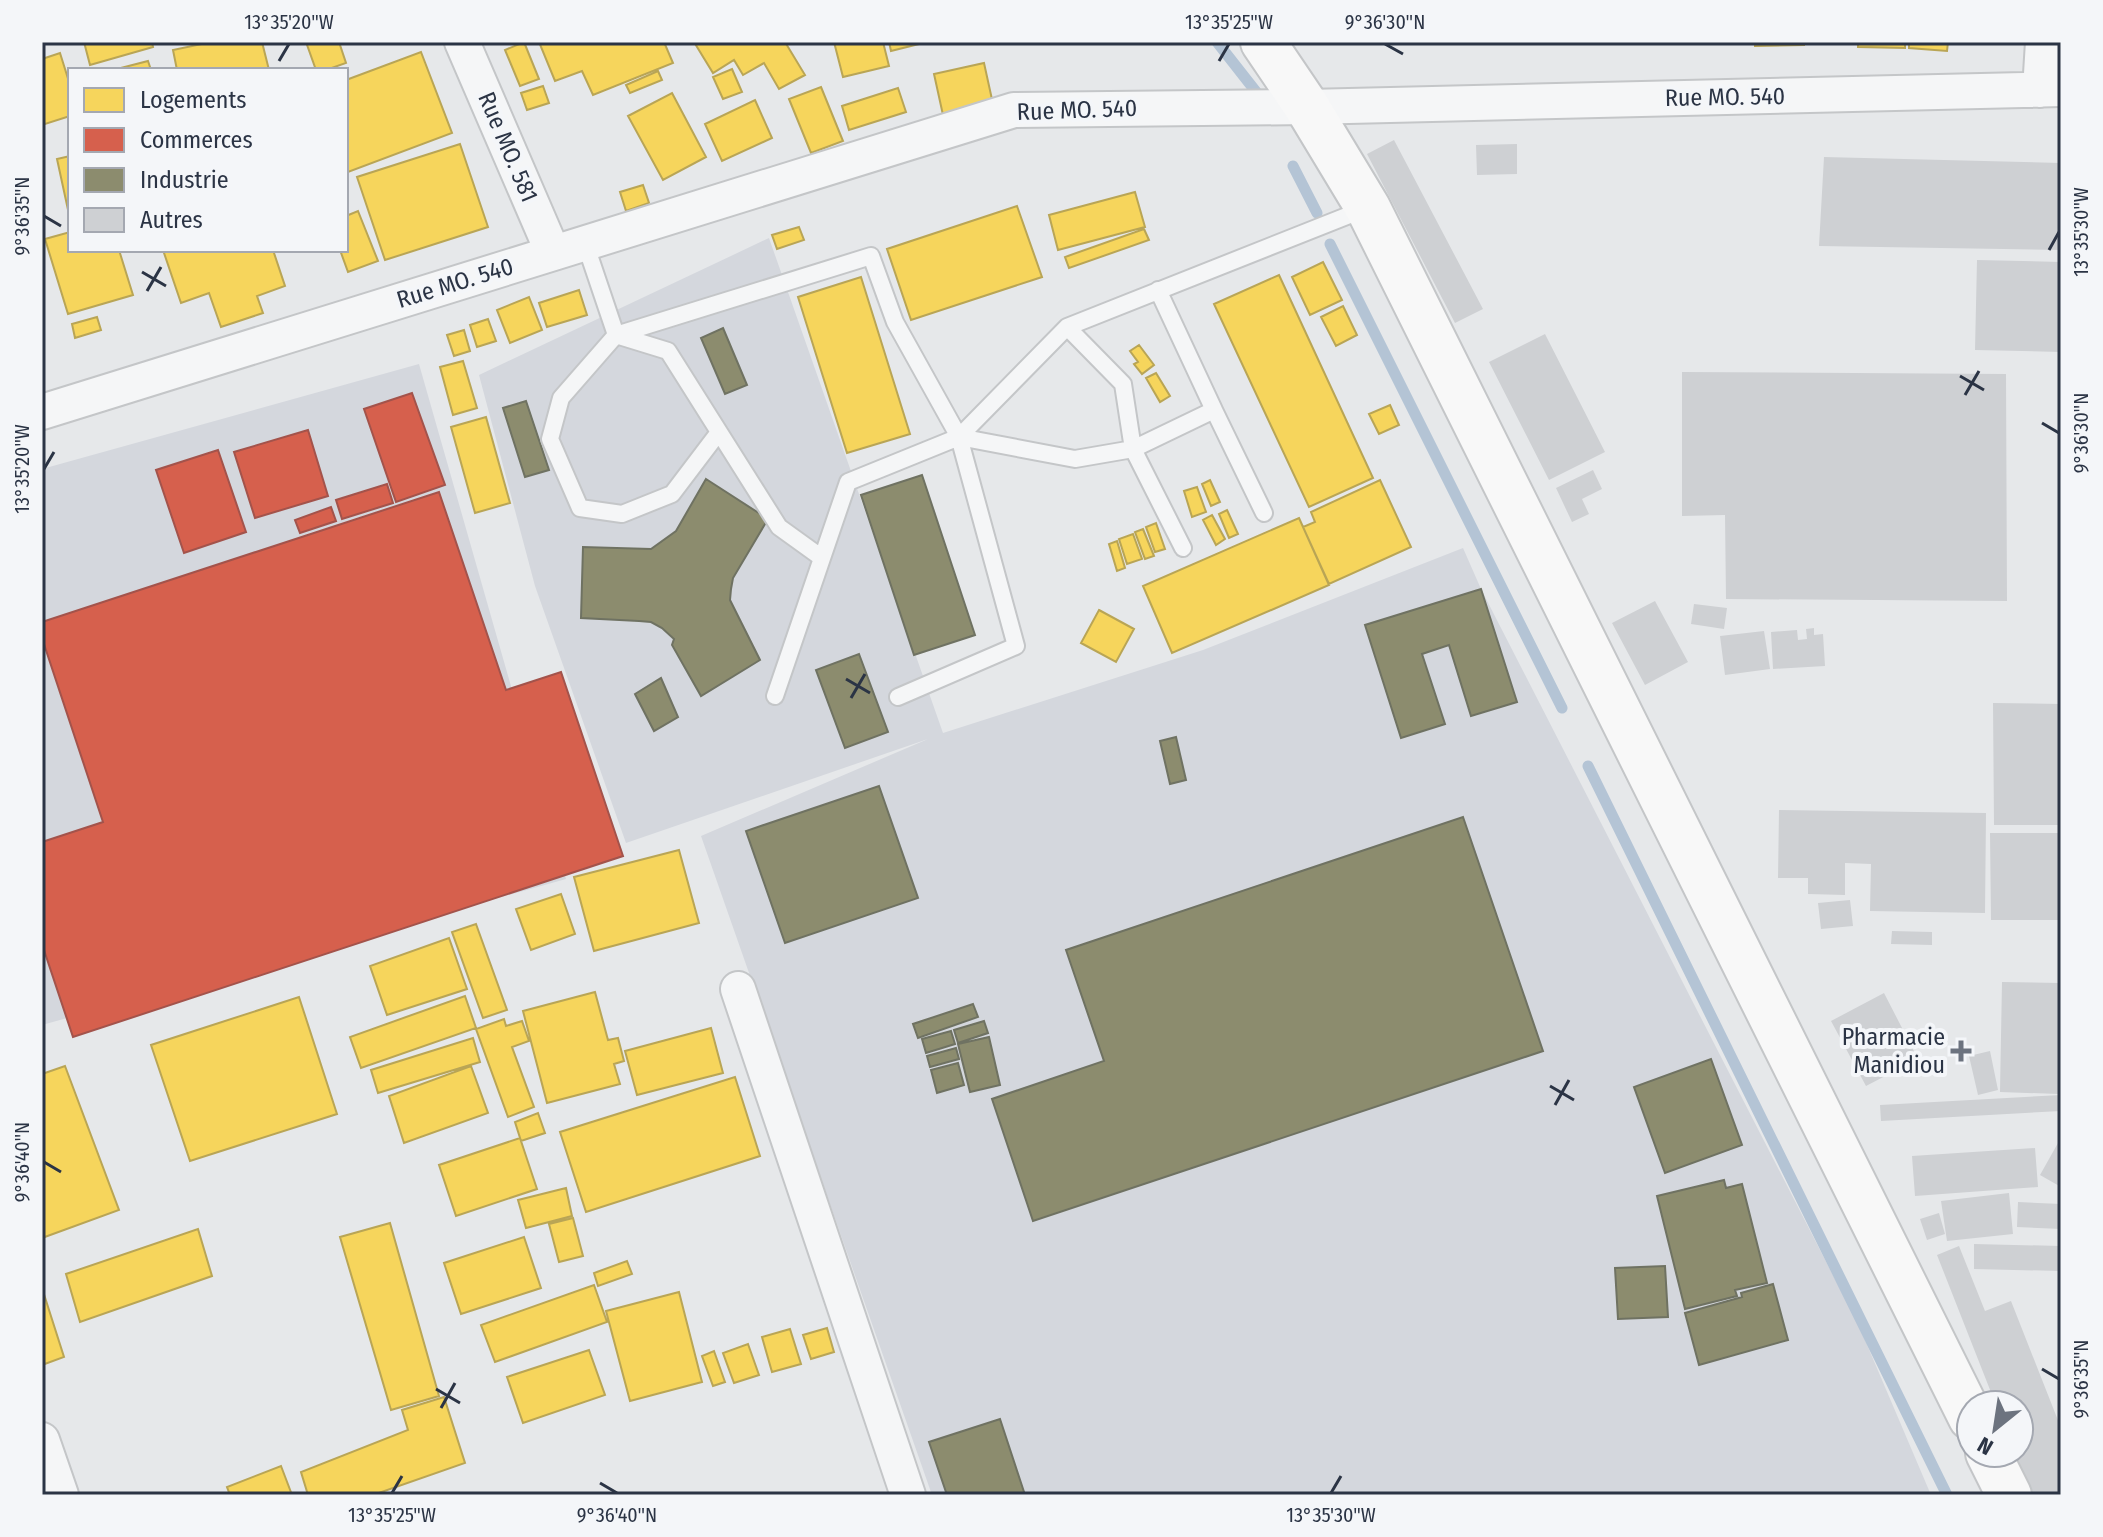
<svg xmlns="http://www.w3.org/2000/svg" width="2103" height="1537" font-family="'Fira Sans Condensed',sans-serif">
	<rect width="100%" height="100%" fill="#e6e8ea"/>
	<path fill="#d4d7dd" d="M769 238 943 733 1203 650 1463 548 1481 589 1859 1326 1931 1495H932L701 836 928 739 626 843 535 586 479 375Z
		M419 364 566 879 42 1025V469Z"/>
	<path fill="#f6d55c" stroke="#b9a555" stroke-width="2" d="M84 42H152L153 47 90 65Z
		M211 42H262L269 70H177L173 50Z
		M306 42H339L346 63 326 70H316Z
		M524 42 539 79 520 86 505 50Z
		M539 42H664L673 63 593 95 582 71 555 81Z
		M694 42H785L805 75 779 89 764 63 743 75 734 60 713 73Z
		M834 42H883L889 66 843 77Z
		M889 42H927L891 51Z
		M1755 42H1804V45L1755 46Z
		M1858 42H1905V48L1858 47Z
		M1909 42H1948L1947 51 1909 48Z
		M421 52 452 133 348 172 346 166V80Z
		M60 53 70 85V116L42 125V59Z
		M148 61 151 70H113Z
		M984 63 993 104 943 115 934 74Z
		M732 69 742 92 723 99 713 77Z
		M658 71 662 80 630 93 626 85Z
		M543 86 549 103 527 110 521 93Z
		M821 87 843 141 811 153 789 99Z
		M898 88 906 112 849 130 842 106Z
		M672 93 706 157 663 180 628 116Z
		M755 100 772 138 722 161 705 124Z
		M460 144 488 227 385 260 357 177Z
		M70 156V219L57 159Z
		M643 185 649 203 626 211 620 192Z
		M1135 192 1145 227 1058 250 1049 215Z
		M1017 206 1042 277 911 320 887 249Z
		M358 211 378 261 348 272 340 250H346V216Z
		M799 227 804 240 777 249 772 235Z
		M1144 229 1149 240 1069 268 1065 257Z
		M70 232V250H119L133 295 68 314 45 239Z
		M163 250H273L285 286 257 296 263 313 221 327 209 293 181 303Z
		M1323 262 1342 300 1310 315 1292 277Z
		M1279 275 1373 478 1309 507 1214 304Z
		M861 277 910 434 847 453 798 297Z
		M579 290 587 315 547 327 539 303Z
		M529 297 542 330 510 343 497 310Z
		M1343 306 1357 335 1336 346 1321 317Z
		M97 317 101 330 75 338 72 324Z
		M488 319 496 341 477 347 470 325Z
		M464 330 470 351 454 356 447 335Z
		M1139 345 1154 365 1142 374 1134 364 1138 362 1130 351Z
		M463 361 477 408 453 415 440 367Z
		M1156 373 1170 396 1160 402 1146 378Z
		M1390 405 1399 425 1379 434 1369 414Z
		M486 417 510 503 475 513 451 427Z
		M1210 480 1220 502 1211 506 1202 484Z
		M1380 480 1411 547 1329 584 1303 527 1315 522 1311 512Z
		M1197 487 1206 512 1192 517 1184 491Z
		M1227 510 1238 534 1229 538 1219 514Z
		M1212 515 1225 539 1216 545 1203 520Z
		M1299 518 1329 585 1172 653 1143 586Z
		M1156 523 1165 549 1155 552 1146 527Z
		M1143 529 1154 556 1145 559 1135 532Z
		M1133 534 1142 559 1127 564 1119 539Z
		M1117 541 1125 568 1117 571 1109 544Z
		M1099 610 1134 629 1116 662 1081 643Z
		M679 850 699 923 594 951 574 877Z
		M561 894 575 934 531 950 516 909Z
		M476 924 507 1010 483 1018 452 932Z
		M449 938 467 989 387 1015 370 966Z
		M595 992 608 1040 618 1038 624 1061 614 1064 620 1084 547 1103 523 1011Z
		M465 996 476 1028 361 1068 350 1037Z
		M299 997 337 1114 190 1161 151 1045Z
		M504 1019 506 1026 522 1021 529 1041 512 1047 534 1107 508 1117 476 1029Z
		M711 1028 723 1073 637 1095 625 1051Z
		M473 1038 480 1062 378 1093 371 1070Z
		M65 1066 119 1210 42 1238V1074Z
		M471 1066 488 1113 404 1143 389 1096Z
		M735 1077 760 1156 586 1212 560 1132Z
		M538 1113 545 1133 521 1141 515 1122Z
		M520 1138 537 1189 456 1216 439 1165Z
		M566 1188 572 1216 526 1228 518 1200Z
		M573 1218 583 1256 559 1262 549 1224Z
		M390 1223 439 1396 391 1410 340 1237Z
		M198 1229 212 1276 80 1322 66 1274Z
		M524 1237 541 1288 461 1314 444 1263Z
		M627 1261 632 1274 598 1286 594 1273Z
		M594 1285 607 1322 495 1362 481 1325Z
		M42 1288 64 1357 42 1365Z
		M679 1292 702 1382 630 1401 606 1311Z
		M827 1328 834 1352 811 1359 803 1335Z
		M790 1329 801 1364 772 1372 762 1337Z
		M748 1344 759 1375 734 1383 723 1353Z
		M589 1350 605 1395 523 1423 507 1377Z
		M714 1351 725 1382 713 1386 702 1356Z
		M444 1397 465 1463 373 1495H308L301 1472 408 1430 402 1410Z
		M281 1466 292 1495H230L227 1487Z"/>
	<path fill="#d6604d" stroke="#a3534b" stroke-width="2" d="M412 393 445 485 396 502 364 409Z
		M308 430 328 496 255 518 234 452Z
		M218 450 246 532 184 553 156 470Z
		M387 484 393 503 342 519 336 500Z
		M439 492 506 690 561 672 623 856 73 1037 42 944V842L103 822 42 638V622Z
		M331 507 336 521 300 533 295 520Z"/>
	<path fill="#8c8c6e" stroke="#6f7262" stroke-width="2" d="M723 328 747 385 725 394 701 338Z
		M526 401 549 470 525 477 503 408Z
		M922 475 975 635 914 655 861 495Z
		M706 479 768 519 733 578 731 589 730 600 760 660 701 696 672 645 674 639 662 628 651 622 639 621 581 618 583 547 651 549 676 531Z
		M1481 589 1517 702 1471 716 1449 645 1422 654 1445 724 1401 738 1365 625Z
		M859 654 888 732 845 748 816 670Z
		M661 678 678 717 654 731 635 694Z
		M1176 737 1186 780 1170 784 1160 741Z
		M879 786 918 898 785 943 746 831Z
		M1463 817 1543 1051 1033 1221 992 1099 1104 1061 1066 950Z
		M973 1004 978 1017 918 1038 913 1024Z
		M984 1021 988 1033 958 1043 954 1030Z
		M951 1031 955 1044 926 1053 922 1039Z
		M989 1037 1000 1085 970 1092 958 1044Z
		M956 1048 959 1059 930 1067 927 1056Z
		M1711 1059 1742 1145 1665 1173 1634 1087Z
		M958 1063 964 1085 937 1093 931 1070Z
		M1724 1180 1726 1188 1742 1184 1767 1283 1735 1290 1737 1296 1685 1309 1657 1196Z
		M1665 1266 1668 1317 1618 1319 1615 1268Z
		M1773 1284 1788 1340 1699 1365 1685 1313 1742 1297 1741 1293Z
		M1000 1419 1025 1495H947L929 1442Z"/>
	<g fill="none" stroke-linecap="round" stroke-linejoin="round">
		<path stroke="#b4c4d5" stroke-width="11" d="M1217 42 1257 93
			M1293 166 1317 213
			M1330 244 1562 708
			M1588 766 1947 1495"/>
	</g>
	<path fill="#ced0d3" d="M1394 140 1483 309 1455 323 1367 154Z
		M1517 144V174L1477 175 1476 145Z
		M1824 157 2061 163V250L1819 246Z
		M1977 260 2061 262V352L1975 350Z
		M1545 334 1605 452 1549 480 1489 362Z
		M1682 372 2006 374 2007 601 1726 599 1725 515 1682 516Z
		M1593 470 1602 489 1582 499 1589 514 1572 522 1556 488Z
		M1655 601 1688 662 1645 685 1612 623Z
		M1694 604 1727 608 1724 629 1691 624Z
		M1814 628V635L1823 634 1825 666 1773 669 1771 632 1797 630 1798 640 1807 639 1806 629Z
		M1764 631 1770 669 1725 675 1720 636Z
		M1993 703 2061 704V825H1994Z
		M1779 810 1986 813 1985 913 1870 911 1871 864 1845 863V895L1808 894V878H1778Z
		M1990 833H2061V920H1991Z
		M1850 900 1853 926 1821 929 1818 903Z
		M1892 931 1932 932V945L1891 944Z
		M2002 982 2060 983 2059 1094 2000 1092Z
		M1884 993 1918 1059 1866 1086 1831 1021Z
		M1990 1051 1998 1090 1978 1095 1969 1056Z
		M2061 1095V1111L1881 1121 1880 1105Z
		M2058 1143 2061 1144V1187L2040 1175Z
		M2035 1148 2038 1187 1915 1196 1912 1156Z
		M2009 1193 2013 1234 1947 1241 1941 1201Z
		M2018 1202 2061 1204V1229L2017 1227Z
		M1939 1213 1945 1234 1927 1240 1920 1219Z
		M1974 1244 2061 1246V1271L1974 1269Z
		M1959 1246 1985 1311 2011 1301 2061 1428V1495H2032L2015 1453H2019V1405H1996L1937 1255Z"/>
	<g fill="none" stroke-linecap="round" stroke-linejoin="round">
		<g stroke="#c4c6c8" stroke-width="20">
			<path id="lane" d="M585 243 616 335 668 351 779 527 822 558
				M1067 327 1123 384 1133 449 1183 548
				M1214 410 1264 513
				M719 432 672 494 622 514 580 508 550 439 561 398 616 335 871 256 895 322 959 437
				M775 696 848 482 959 437 1075 459 1133 449 1214 410 1158 290
				M898 697 1016 646 959 437 1067 327 1367 208"/>
		</g>
		<g stroke="#c4c6c8" stroke-width="38">
			<path id="street" d="M462 42 553 253
				M2040 90 2043 42
				M42 412 1014 110 1307 107 2061 89
				M738 989 908 1495
				M42 1440 61 1495"/>
		</g>
		<g stroke="#c4c6c8" stroke-width="48">
			<path id="secondary" d="M1263 42 1307 107 1368 208 1971 1418
				M1988 1453 2009 1495"/>
		</g>
		<use href="#lane" stroke="#f5f6f7" stroke-width="16"/>
		<use href="#street" stroke="#f5f6f7" stroke-width="34"/>
		<use href="#secondary" stroke="#f8f8f8" stroke-width="44"/>
	</g>
	<path fill="none" stroke="#2b3445" stroke-width="3" d="M1385 44 1403 54M279 61 289 44M1219 61 1229 44M44 216 61 226M2049 250 2059 232M142 272 166 286M147 291 161 267M1960 376 1984 390M1965 395 1979 371M2042 423 2059 433M44 469 54 452M846 679 870 693M851 698 865 674M1550 1086 1574 1100M1555 1105 1569 1080M44 1162 61 1172M2042 1369 2059 1379M436 1389 460 1403M441 1408 455 1383M600 1483 617 1493M392 1493 402 1476M1331 1493 1341 1476"/>
	<path fill="#6c737f" stroke="#f4f6f9" stroke-width="3" d="M1957 1039h8v8h8v8h-8v8h-8v-8h-8v-8h8z"/>
	<g text-anchor="middle" dominant-baseline="central" stroke-width="8" stroke-linejoin="round" paint-order="stroke">
		<g font-size="24" fill="#2b3445" stroke="#f4f6f9">
			<text transform="translate(1725 97) rotate(-1)">Rue MO. 540</text>
			<text transform="translate(1077 110) rotate(-2)">Rue MO. 540</text>
			<text transform="translate(508 147) rotate(67)">Rue MO. 581</text>
			<text transform="translate(455 283) rotate(-17)">Rue MO. 540</text>
		</g>
		<g font-size="24" fill="#2b3445" stroke="#f4f6f9" text-anchor="end">
			<text x="1945" y="1037">Pharmacie<tspan x="1945" dy="28">Manidiou</tspan></text>
		</g>
	</g>
	<rect width="2103" height="1537" fill="none" stroke="#f4f6f9" stroke-width="88"/>
	<rect x="68" y="68" width="280" height="184" fill="#f4f6f9" stroke="#a4a8b1" stroke-width="2"/>
	<rect x="84" y="88" width="40" height="24" fill="#f6d55c" stroke="#a4a8b1" stroke-width="2"/>
	<text x="140" y="108" font-size="24" fill="#2b3445">Logements</text>
	<rect x="84" y="128" width="40" height="24" fill="#d6604d" stroke="#a4a8b1" stroke-width="2"/>
	<text x="140" y="148" font-size="24" fill="#2b3445">Commerces</text>
	<rect x="84" y="168" width="40" height="24" fill="#8c8c6e" stroke="#a4a8b1" stroke-width="2"/>
	<text x="140" y="188" font-size="24" fill="#2b3445">Industrie</text>
	<rect x="84" y="208" width="40" height="24" fill="#ced0d3" stroke="#a4a8b1" stroke-width="2"/>
	<text x="140" y="228" font-size="24" fill="#2b3445">Autres</text>
	<g transform="translate(1995 1429) rotate(210)"><circle r="38" fill="#f4f6f9" stroke="#a4a8b1" stroke-width="2"/>
	<path d="M0-6L14 30L0 20L-14 30Z" fill="#6c737f"/>
	<text y="-12" font-size="22" font-weight="bold" text-anchor="middle" fill="#2b3445">N</text>
	</g>
	<rect x="44" y="44" width="2015" height="1449" fill="none" stroke="#2b3445" stroke-width="3"/>
	<g font-size="20" text-anchor="middle" fill="#2b3445">
		<text x="289" y="29">13°35'20"W</text>
		<text x="1229" y="29">13°35'25"W</text>
		<text x="1385" y="29">9°36'30"N</text>
		<text transform="translate(22 216) rotate(-90)" y="7">9°36'35"N</text>
		<text transform="translate(2081 232) rotate(-90)" y="7">13°35'30"W</text>
		<text transform="translate(2081 433) rotate(-90)" y="7">9°36'30"N</text>
		<text transform="translate(22 469) rotate(-90)" y="7">13°35'20"W</text>
		<text transform="translate(22 1162) rotate(-90)" y="7">9°36'40"N</text>
		<text transform="translate(2081 1379) rotate(-90)" y="7">9°36'35"N</text>
		<text x="392" y="1522">13°35'25"W</text>
		<text x="617" y="1522">9°36'40"N</text>
		<text x="1331" y="1522">13°35'30"W</text>
	</g>
</svg>
